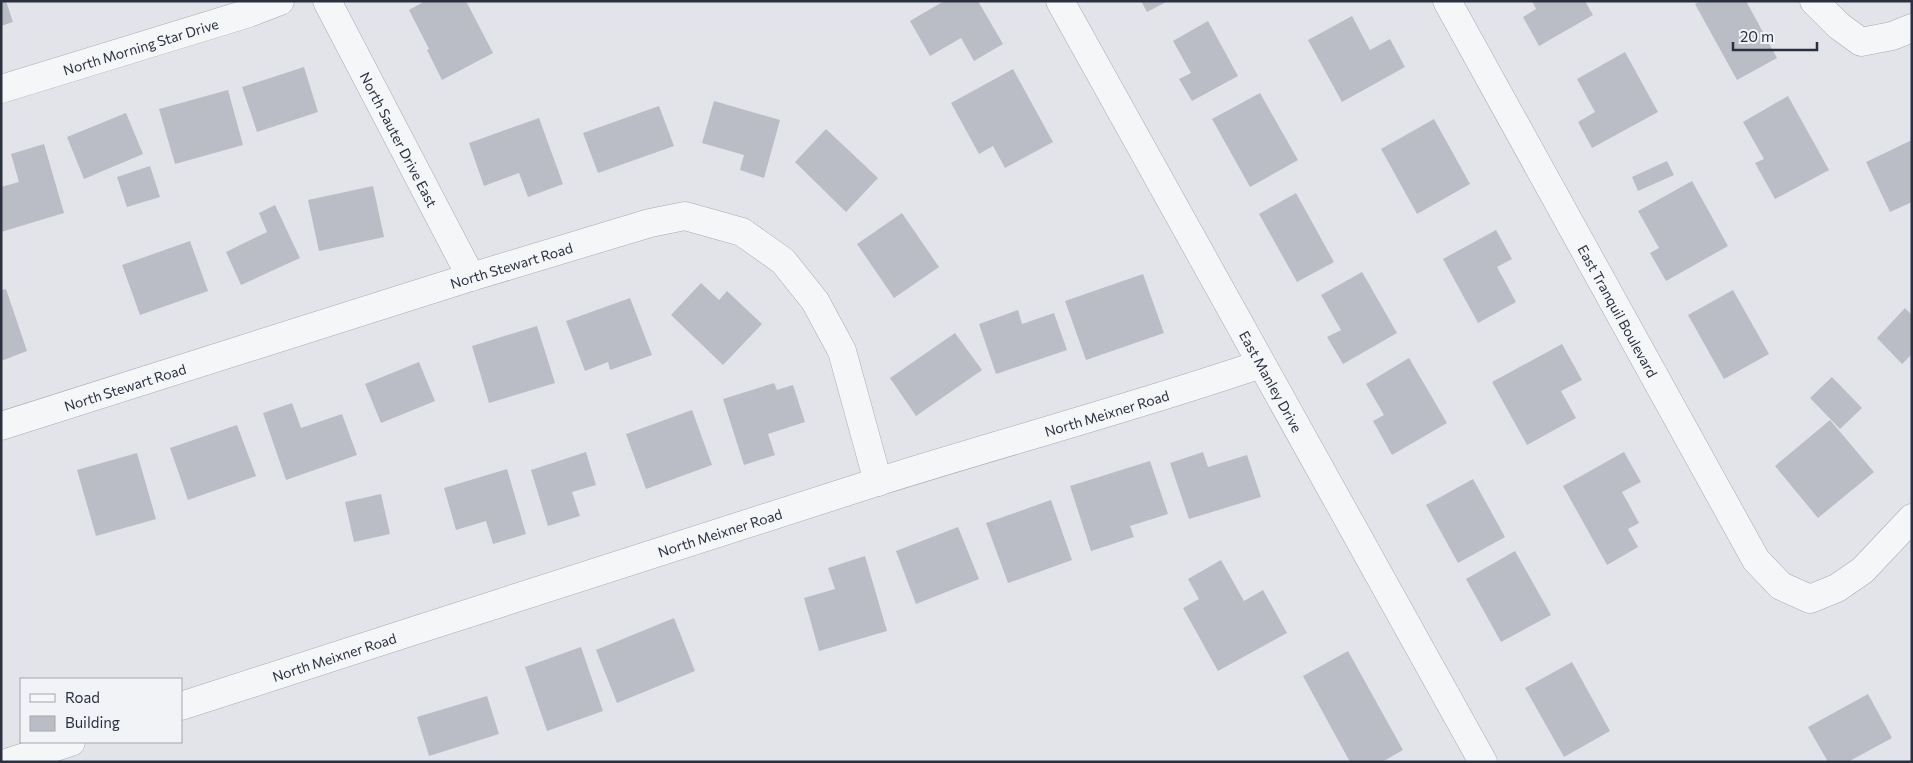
<svg xmlns="http://www.w3.org/2000/svg" width="1913" height="763" font-family="Commissioner,sans-serif">
	<rect width="100%" height="100%" fill="#e2e4ea"/>
	<path fill="#babdc6" d="M1 1H6L13 22 1 26Z
		M425 1H466L493 53 442 80 427 50 429 49 409 10Z
		M944 1H978L1003 44 974 61 961 38 930 56 910 21Z
		M1141 1H1168L1147 12Z
		M1532 1H1585L1593 15 1539 46 1523 17 1536 9Z
		M1700 1H1746L1777 58 1737 80 1695 4Z
		M1352 16 1370 50 1390 39 1405 67 1342 102 1308 40Z
		M1208 21 1238 76 1192 101 1179 79 1191 73 1173 41Z
		M1625 52 1658 112 1592 148 1578 122 1595 112 1577 79Z
		M304 67 318 112 257 132 242 87Z
		M1013 69 1053 142 1005 168 993 146 979 154 951 103Z
		M228 90 243 145 175 164 159 109Z
		M1260 93 1298 160 1250 187 1212 119Z
		M1788 96 1829 170 1775 199 1755 163 1764 159 1743 122Z
		M714 101 780 120 764 178 740 170 744 155 702 143Z
		M659 106 674 146 598 173 583 133Z
		M126 113 143 154 84 179 67 137Z
		M539 118 563 184 528 197 519 173 484 186 469 143Z
		M1434 119 1470 184 1417 214 1381 149Z
		M826 129 878 178 846 212 795 162Z
		M1912 140V202L1890 212 1866 162Z
		M44 144 64 213 1 232V187L19 182 11 154Z
		M1667 161 1674 175 1638 191 1632 177Z
		M150 166 160 197 127 207 117 177Z
		M1692 181 1728 246 1666 281 1650 253 1659 248 1638 211Z
		M373 186 384 237 319 251 308 200Z
		M1296 193 1334 262 1297 282 1259 214Z
		M275 205 300 258 241 285 226 252 267 232 259 213Z
		M902 213 939 267 894 298 857 244Z
		M1496 230 1512 259 1497 267 1516 302 1478 323 1443 259Z
		M190 241 208 291 140 315 122 265Z
		M1362 272 1397 333 1343 364 1327 337 1341 330 1321 295Z
		M1143 274 1164 333 1086 360 1065 301Z
		M701 283 719 300 727 291 762 324 723 365 671 315Z
		M6 289 27 351 1 361V290Z
		M1733 290 1769 354 1724 379 1688 315Z
		M630 298 652 355 610 370 608 362 585 371 566 321Z
		M1905 308 1912 315V354L1902 364 1877 338Z
		M1018 310 1022 324 1054 313 1067 350 996 374 979 324Z
		M537 326 555 383 489 403 472 346Z
		M955 333 982 370 916 416 890 378Z
		M1562 344 1582 380 1561 391 1576 418 1527 445 1492 382Z
		M1409 358 1447 423 1392 455 1373 421 1384 415 1366 384Z
		M419 362 435 401 381 423 365 384Z
		M1832 377 1862 408 1840 429 1810 398Z
		M774 383 777 390 793 385 805 422 768 434 775 455 744 465 723 399Z
		M292 403 301 428 342 414 357 455 286 480 263 413Z
		M692 410 712 465 646 489 626 434Z
		M1830 420 1874 472 1818 518 1775 466Z
		M237 425 256 476 188 500 170 448Z
		M586 452 596 485 572 492 580 516 548 526 531 470Z
		M1203 452 1208 467 1247 455 1261 497 1189 519 1170 463Z
		M1624 452 1641 482 1622 492 1639 523 1628 529 1638 547 1607 565 1563 486Z
		M137 453 156 519 96 536 77 470Z
		M1150 461 1168 514 1130 526 1134 537 1091 551 1070 486Z
		M507 469 526 534 493 544 486 521 456 530 444 488Z
		M1473 479 1505 537 1458 563 1426 505Z
		M381 494 390 534 354 542 345 502Z
		M1051 500 1072 560 1008 583 986 523Z
		M958 527 979 579 916 604 896 551Z
		M1515 551 1551 615 1501 642 1466 579Z
		M865 556 887 631 819 651 804 598 835 589 828 568Z
		M1221 560 1244 601 1263 590 1287 633 1218 671 1183 608 1199 599 1188 579Z
		M674 618 695 671 617 703 596 650Z
		M581 647 603 711 547 731 525 667Z
		M1348 651 1403 750 1382 762H1350L1303 676Z
		M1572 662 1610 731 1564 757 1525 688Z
		M1868 694 1892 738 1848 762H1828L1808 727Z
		M487 696 499 734 429 756 417 717Z"/>
	<g fill="none" stroke-linecap="round" stroke-linejoin="round">
		<g stroke="#a7aab4" stroke-width="29">
			<g id="street">
				<path id="s1" d="M327 1 471 277"/>
				<path id="s2" d="M1060 1 1483 762"/>
				<path id="s3" d="M1447 1 1756 560 1781 586 1810 599 1837 588 1863 570 1912 518"/>
				<path d="M1814 1 1839 26 1861 42 1892 36 1912 28"/>
				<path id="s4" d="M1 89 249 13 280 1"/>
				<path id="s5" d="M1 426 471 277 650 223 685 216 742 232 783 261 815 301 842 351 878 482"/>
				<path id="s6" d="M181 706C414 631 647 555 880 481 1007 441 1135 407 1261 364"/>
				<path d="M9 762 71 742"/>
			</g>
		</g>
		<use href="#street" stroke="#f5f6f8" stroke-width="28"/>
	</g>
	<g text-anchor="middle" dominant-baseline="central" stroke-width="4" stroke-linejoin="round" paint-order="stroke">
		<g font-size="14" fill="#2b3041" stroke="#f2f3f7">
			<text stroke="none"><textPath href="#s4" startOffset="146">North Morning Star Drive</textPath></text>
			<text stroke="none"><textPath href="#s1" startOffset="156">North Sauter Drive East</textPath></text>
			<text stroke="none"><textPath href="#s5" startOffset="535">North Stewart Road</textPath></text>
			<text stroke="none"><textPath href="#s3" startOffset="354">East Tranquil Boulevard</textPath></text>
			<text stroke="none"><textPath href="#s2" startOffset="435">East Manley Drive</textPath></text>
			<text stroke="none"><textPath href="#s5" startOffset="130">North Stewart Road</textPath></text>
			<text stroke="none"><textPath href="#s6" startOffset="971">North Meixner Road</textPath></text>
			<text stroke="none"><textPath href="#s6" startOffset="566">North Meixner Road</textPath></text>
			<text stroke="none"><textPath href="#s6" startOffset="161">North Meixner Road</textPath></text>
		</g>
	</g>
	<rect width="1913" height="763" fill="none" stroke="#2b3041" stroke-width="5"/>
	<rect x="20" y="678" width="162" height="65" fill="#f2f3f7" stroke="#a2a5ae"/>
	<rect x="30" y="694" width="25" height="8" fill="#f5f6f8" stroke="#a2a5ae"/>
	<text x="65" y="703" font-size="15" fill="#2b3041">Road</text>
	<rect x="30" y="716" width="25" height="15" fill="#babdc6" stroke="#a2a5ae"/>
	<text x="65" y="728" font-size="15" fill="#2b3041">Building</text>
	<path d="M1733 42v8h84v-8" fill="none" stroke="#2b3041" stroke-width="2.5"/>
	<text x="1740" y="42" font-size="15" fill="#2b3041" stroke="#f2f3f7" stroke-width="4" paint-order="stroke">20 m</text>
</svg>
